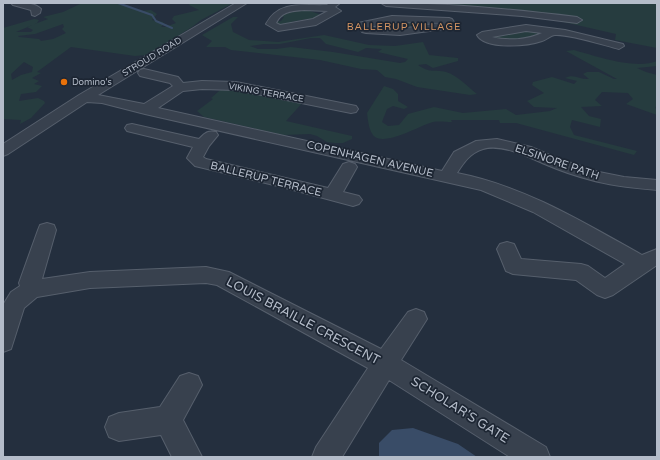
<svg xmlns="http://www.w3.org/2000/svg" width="660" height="460" font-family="'Varela Round',sans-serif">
	<rect width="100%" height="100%" fill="#242f3e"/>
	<path fill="#263c3f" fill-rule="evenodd" d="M76 3H118L141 11 151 10 157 14 152 20 163 22 164 24 161 27H165L176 23 172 19 174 16 199 10 189 5 190 3H233L201 20 192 27 147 55 135 56 71 47 37 72 41 73 32 78 39 81 34 84 42 86 36 92 21 94 19 101 38 98 44 101 45 103 31 118 20 124 21 120 3 119V86L4 85H3V28L34 19 39 20 37 23 16 32H31L33 30 27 27 48 19 43 17 63 12 80 4ZM63 24 64 27 62 29 66 33 53 39 41 41 39 39 19 37 18 36 35 34ZM24 62 33 67 32 72 21 75 12 80 11 74Z
		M397 3H657V48L615 40 616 34 559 21 466 7Z
		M287 11H310L319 14 320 16 308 22 307 19 291 22V24H277L274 22 281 21 284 17 277 16Z
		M233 17H238L231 24 233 32 249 40 278 42 324 35 369 45 395 46 423 42 429 55 458 58V61L433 68 426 64 418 65C431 74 434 69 446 72 457 75 468 87 477 94L470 95 417 87 396 79 385 77 377 70 361 69 320 60 231 50 225 47H206L212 41 202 35ZM311 38H320L326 44 358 52 366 48 382 49 378 52 408 59 405 62 400 63 333 52 291 47 276 49H258L250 46 264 44H280Z
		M397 20 400 22 418 20 430 21V23C412 25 381 34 365 25H380Z
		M527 31 542 32 544 34C527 41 508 40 490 37L492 35Z
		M574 50C595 56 636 70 657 61V66L637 68 646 72 657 75V105L655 108 657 109V115L626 104 633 99 628 93 602 92 595 100 602 106 581 107 589 116 601 119 600 127 572 120 570 127 574 135 637 151 634 155 516 123H500L499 120H451L452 122C446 122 439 121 433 122 419 126 391 143 377 138 369 135 368 120 367 113L384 86 393 89 398 94V101L408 107 404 109 393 106 387 109 382 122 388 126 399 125 408 114 434 107 463 113 506 109 516 115 550 111 557 108 534 107 527 101 544 93 532 85 533 82 552 77 574 84 577 81 565 78C574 73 580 80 589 79L583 74 587 72H599L614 79H617L566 51Z
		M225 86 305 100 286 121 352 136V139L343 143H335L327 142 317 136 310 134 283 135 204 117 197 111 213 99 211 98Z"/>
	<path fill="#394c67" d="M413 428 458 444 477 457H379V443L392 430Z"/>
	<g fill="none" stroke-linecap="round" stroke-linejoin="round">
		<path stroke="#394c67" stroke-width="2" d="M118 3 152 15 156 21 172 28"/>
		<g stroke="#565f6c" stroke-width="2">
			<path id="minor" d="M11 3C21 3 34 2 41 9L40 13 35 16 32 15 31 10 13 5Z
				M236 3H247L98 95 144 104 173 86 170 83 140 76 138 73 140 70 144 69 178 77 183 83 202 81 236 82 356 106 358 109 356 112 351 113 236 90 202 89 183 91 158 108 442 171 454 152 476 141 497 139 531 147 559 159 599 172 624 177 657 180V190C635 188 612 186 591 180 576 176 561 171 547 165 530 158 503 143 483 149 470 153 464 162 457 173 524 186 583 222 642 255L657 249V265L613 295 605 298 597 295 576 280 513 274 506 271 497 249 500 244 507 242 514 244 521 259 581 264 588 266 605 278 625 264 533 212 481 190 145 114 102 103 87 102 8 154 3 156V144L79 95Z
				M329 3H340L335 7 341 11 316 25 278 31 266 24C279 0 302 6 327 5ZM304 10 328 11 313 19 280 25 276 23C282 11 292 11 304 10Z
				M381 3C447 3 512 9 577 17L582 20 577 23 522 16 386 6Z
				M392 16 449 18 452 19 456 25 451 28 400 35 366 33 362 32 357 25 358 23ZM392 22 441 23 400 29 369 27Z
				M526 25 565 30 623 44 624 46 619 49C603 45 570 34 555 35 551 35 546 40 542 41 528 46 485 50 477 35L482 32ZM526 31 542 33C527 40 508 41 492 37Z
				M132 124 199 139C205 133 208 130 216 132L218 135 209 146 203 157 206 159 328 188 343 164 349 162 355 164 357 167 343 192 359 196 362 200 359 204 353 206 282 187 195 166 187 158 193 147 127 131 125 128 127 125Z
				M47 223 54 225 56 230 42 279 90 272 206 267 229 272 381 349 408 312 416 309 424 312 427 319 401 360 546 447 550 457H510L389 380 342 457H312L316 447 368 368 217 285 206 283 90 288 37 297 24 308 11 349 3 352V305L11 292 20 286 19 283 38 230 40 225Z
				M189 373 198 376 202 385 183 420 202 457H172L161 435 119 441 109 437 105 427 109 417 119 413 160 407 180 376Z"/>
		</g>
		<use href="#minor" fill="#38414e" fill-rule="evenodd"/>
	</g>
	<circle fill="#e8710a" stroke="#1d2633" stroke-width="1.5" cx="64" cy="82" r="4"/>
	<g text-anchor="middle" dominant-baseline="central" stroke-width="3.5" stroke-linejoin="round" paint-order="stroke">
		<g font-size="9" fill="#b4bcc9" stroke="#1d2633">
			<text transform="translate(152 57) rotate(-31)">STROUD ROAD</text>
			<text transform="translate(266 93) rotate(10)">VIKING TERRACE</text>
		</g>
		<g font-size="9" fill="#b4bcc9" stroke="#1d2633" text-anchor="start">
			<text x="72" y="82">Domino's</text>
		</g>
		<g font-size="10" letter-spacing="1" fill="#d59563" stroke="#1d2633">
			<text x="404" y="27">BALLERUP VILLAGE</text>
		</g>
		<g font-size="11" fill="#b4bcc9" stroke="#1d2633">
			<text transform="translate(370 159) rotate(13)">COPENHAGEN AVENUE</text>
			<text transform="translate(557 162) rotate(19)">ELSINORE PATH</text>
			<text transform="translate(266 179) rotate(14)">BALLERUP TERRACE</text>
		</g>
		<g font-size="13" fill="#b4bcc9" stroke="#1d2633">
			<text transform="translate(303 321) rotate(28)">LOUIS BRAILLE CRESCENT</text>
			<text transform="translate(460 410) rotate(32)">SCHOLAR'S GATE</text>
		</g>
	</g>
	<rect width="660" height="460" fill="none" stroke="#b4bcc9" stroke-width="8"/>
</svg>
